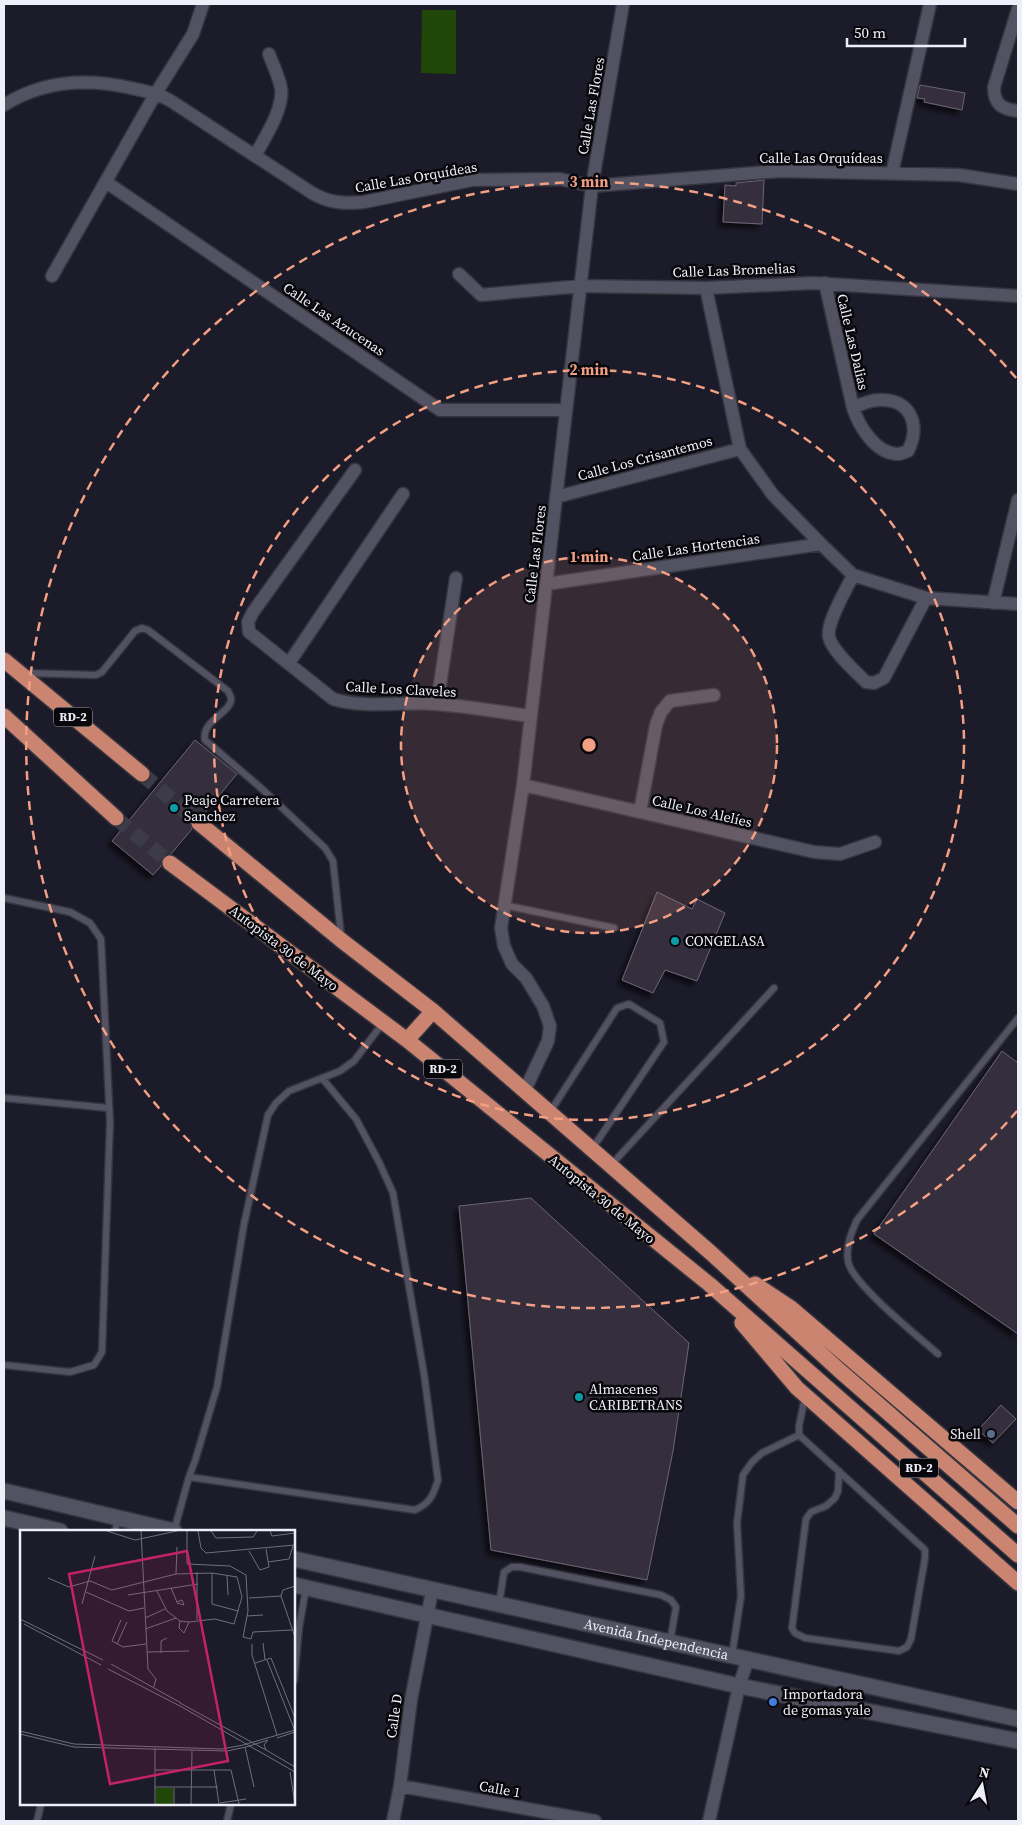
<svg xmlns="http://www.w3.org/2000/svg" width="1022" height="1825" font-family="'Source Serif 4',serif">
	<defs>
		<filter id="shadow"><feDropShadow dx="-4.5" dy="4.5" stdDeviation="2.5" flood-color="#0009"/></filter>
	</defs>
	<rect width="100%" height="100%" fill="#1c1b29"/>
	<path fill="#204707" d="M422 10H456V74L421 73Z"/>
	<path fill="#362f3e" stroke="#6b6474" filter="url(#shadow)" d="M920 85 965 93 962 110 924 102 925 99 917 98Z
		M764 180 762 224 723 222 725 185 736 186V183Z
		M195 740 237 774 203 815 196 814 192 817 190 822 192 829 171 854 163 857 161 866 153 875 112 841Z
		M657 892 692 909 697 899 725 913 697 981 665 970 653 993 622 980Z
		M1002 1051 1018 1063V1334L874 1234Z
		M531 1198 689 1343 673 1451 647 1580 491 1550 459 1206Z
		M1001 1405 1016 1419 993 1443 978 1430Z"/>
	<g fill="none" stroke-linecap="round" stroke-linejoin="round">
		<path stroke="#3c3b48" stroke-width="15" stroke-dasharray="15 8" stroke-linecap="butt" d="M142 774 199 823
			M116 818 170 863"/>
		<g stroke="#35353f" stroke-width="9">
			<path id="service" d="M24 673 96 675 102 672 135 631 142 628 148 630 228 691C229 694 231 696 231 698 232 713 201 720 205 740L261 788 325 848 333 861 341 936
				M4 898 70 912 90 923 101 939 110 1122 102 1352 94 1365 70 1372 4 1365
				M504 905 614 928
				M4 1098 109 1108
				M550 1112 617 1008 629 1004 660 1023 664 1042 592 1149
				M611 1165 774 988
				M938 1354C919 1337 851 1283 848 1261 846 1246 851 1233 857 1220L1018 1018
				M805 1397 799 1426V1435L922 1547 925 1550V1558L911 1639 907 1647 899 1651 805 1638 795 1633 792 1628 806 1519 811 1512 826 1506 835 1498 838 1491 839 1471
				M189 1477 415 1510C430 1503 433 1496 438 1480L424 1374 393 1193 379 1162 356 1119 322 1078
				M115 1531 118 1519
				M174 1531 189 1477 195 1461 217 1387 244 1224 268 1115 276 1103 289 1091 340 1071 354 1061 383 1023
				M499 1604 504 1572 512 1567H520L661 1595 671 1600 676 1607 670 1642
				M732 1655 741 1596 737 1523 743 1475 752 1462 762 1453 799 1435
				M294 1681 299 1628 306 1588
				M37 1821 41 1804
				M227 1821 231 1804"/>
		</g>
		<g stroke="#35353f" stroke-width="15">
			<path id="minor" d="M1018 9 994 87C994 105 1002 109 1018 111
				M4 105C42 81 87 78 131 88 145 91 158 93 171 101L312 193C329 203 345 204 364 202L472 180 560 179 592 186 781 171 959 175 1018 184
				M255 156C265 137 284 109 281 88 279 77 273 65 269 54
				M892 173 930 4
				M106 182 440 410H566
				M459 274 481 295 581 286 706 288 813 283 1018 296
				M52 276 156 93 193 34 203 4
				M825 283 853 408C859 426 875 453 897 454 901 454 905 452 908 451 921 426 911 398 879 400 870 400 861 404 853 408
				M706 288 740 449 773 495 821 544 853 575 926 598 1018 604
				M355 470 253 612 248 622 249 632 333 699C366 709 401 701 436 704 467 706 499 712 531 716
				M556 497 740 449
				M853 575C847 589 826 622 829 637 832 651 856 672 866 682L874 683 884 678 926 598
				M546 584 821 544
				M993 603 1018 500
				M289 663 403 494
				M437 704 456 578
				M523 785 814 852 840 854 875 842
				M640 812 656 725 661 712 670 701 714 695
				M525 1090 548 1041 550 1026 543 1006 526 978 512 964 504 946 501 928 523 785 592 186 623 4
				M400 1786 595 1821
				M393 1821 400 1786 411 1700 432 1591
				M709 1821 739 1686 748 1659"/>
		</g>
		<g stroke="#35353f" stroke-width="18">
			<g id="tertiary">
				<path d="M4 1491 174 1531"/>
				<path d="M4 1518 60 1531"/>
				<path id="s1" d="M294 1559 1018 1719"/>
				<path d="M294 1585 739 1686 1018 1741"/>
			</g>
		</g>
		<g stroke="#35353f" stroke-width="18">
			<path id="trunk" d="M4 660 142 774
				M4 716 116 818
				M199 823 341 940 433 1011 711 1253 840 1371 1018 1526
				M170 863 407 1040 709 1284 1018 1555
				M407 1040 433 1011
				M755 1284 791 1308 1018 1502
				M742 1323 797 1388 1018 1583"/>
		</g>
		<use href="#service" stroke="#525262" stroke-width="6"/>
		<use href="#minor" stroke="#525262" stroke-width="12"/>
		<use href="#tertiary" stroke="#525262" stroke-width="15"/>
		<use href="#trunk" stroke="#cb8470" stroke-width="15"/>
	</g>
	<circle cx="589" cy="745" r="188" fill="#f39f83" fill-opacity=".12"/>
	<g fill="none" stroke="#f39f83" stroke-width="2.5" stroke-dasharray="9 6">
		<circle cx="589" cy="745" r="188"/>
		<circle cx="589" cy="745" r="375"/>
		<path d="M1017 1111A563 563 0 1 1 1017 379"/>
	</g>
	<g fill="#0f9aa8" stroke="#07070c" stroke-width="2">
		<circle cx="174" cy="808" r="5"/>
		<circle cx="675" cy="941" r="5"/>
		<circle cx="579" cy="1397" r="5"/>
	</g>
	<circle fill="#5c6f8a" stroke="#07070c" stroke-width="2" cx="991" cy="1434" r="5"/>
	<circle fill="#3f7fe0" stroke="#07070c" stroke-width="2" cx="773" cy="1702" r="5"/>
	<g text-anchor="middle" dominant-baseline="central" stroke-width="5" stroke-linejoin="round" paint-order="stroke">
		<g fill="#07070c" stroke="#a9a9b2" stroke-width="1">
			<rect x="54" y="707.5" width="38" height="19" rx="4"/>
			<rect x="424" y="1059.5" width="38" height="19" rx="4"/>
			<rect x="900" y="1458.5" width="38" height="19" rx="4"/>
		</g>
		<g font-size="12" font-weight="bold" fill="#efeff9">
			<text x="73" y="717">RD-2</text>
			<text x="443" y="1069">RD-2</text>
			<text x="919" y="1468">RD-2</text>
		</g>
		<g font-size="14" fill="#efeff9" stroke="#07070c">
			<text transform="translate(591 106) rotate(-80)">Calle Las Flores</text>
			<text x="821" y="158">Calle Las Orquídeas</text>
			<text transform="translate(416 177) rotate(-10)">Calle Las Orquídeas</text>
			<text transform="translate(734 270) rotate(-2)">Calle Las Bromelias</text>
			<text transform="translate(334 319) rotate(34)">Calle Las Azucenas</text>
			<text transform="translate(853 342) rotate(77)">Calle Las Dalias</text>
			<text transform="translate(645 458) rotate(-15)">Calle Los Crisantemos</text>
			<text transform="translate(696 547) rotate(-8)">Calle Las Hortencias</text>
			<text transform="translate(535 554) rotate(-83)">Calle Las Flores</text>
			<text transform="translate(401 689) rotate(3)">Calle Los Claveles</text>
			<text transform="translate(702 811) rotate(13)">Calle Los Alelíes</text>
			<text transform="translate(284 948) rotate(37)">Autopista 30 de Mayo</text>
			<text transform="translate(602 1199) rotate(39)">Autopista 30 de Mayo</text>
			<text stroke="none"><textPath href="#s1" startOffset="371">Avenida Independencia</textPath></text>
			<text transform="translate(394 1716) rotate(-82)">Calle D</text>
			<text transform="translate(500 1789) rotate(10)">Calle 1</text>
		</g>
		<g font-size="14" fill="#efeff9" stroke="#07070c" text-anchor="start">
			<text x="184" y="800">Peaje Carretera<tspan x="184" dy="16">Sanchez</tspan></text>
			<text x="685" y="941">CONGELASA</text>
			<text x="589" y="1389">Almacenes<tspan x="589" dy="16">CARIBETRANS</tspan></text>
			<text x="981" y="1434" text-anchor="end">Shell</text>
			<text x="783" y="1694">Importadora<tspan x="783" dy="16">de gomas yale</tspan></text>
		</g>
	</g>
	<g transform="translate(20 1530)">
		<rect width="275" height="275" fill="#1c1b29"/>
		<path d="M136 258H153V274H136Z" fill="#204707"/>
		<path fill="none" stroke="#70707c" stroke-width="1" d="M87 1 115 10 157 1M121 1 128 139 136 149 134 157M167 1V34L210 36 226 45 228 81 223 107 231 109 233 102 272 100M178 1 181 18 186 23 275 15M191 1 196 8 233 7 237 1M250 1 252 6 275 3M229 21 240 40 249 37 246 19M248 32 269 29 273 16M192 43V74L218 81M156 44 157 17M207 45 208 65M28 48 49 57 70 51 92 60 156 44 192 43 217 47 222 67 214 94 195 89 169 92 160 91 147 81 137 61M151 58 157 72V73L164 75 162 70 157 72M66 62 109 81 124 78M108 65 178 54M261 66 275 107M261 66 263 60 275 56M229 68 261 66M62 74 75 26M227 86 243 85M125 88 145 79M0 89 83 130M101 90 92 111 103 117 126 114M177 90V42M160 91 159 98 164 103 169 92M4 94 81 135M125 99 156 88M243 113 245 130M97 114 107 92M232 114V125L257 205M127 122 169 121M141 123V111L147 108M247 130 275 201M235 133 251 128 275 188M91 134 161 173M88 139 160 176 275 242M160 173 246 220M0 201 54 214 202 219 223 215M0 204 54 217 207 221 226 217M257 208 275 202M247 211 244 215 246 220 275 237M223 215 275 200M225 217 234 257M226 217 248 210M135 218V274M135 240H211L219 274M194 240 199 274M270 242 275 274M135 257H198M200 273 226 269M154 274V258M171 274 172 221"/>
		<path fill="#c42363" fill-opacity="0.15" stroke="#c42363" stroke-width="2.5" d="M167 21 208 231 90 254 49 44Z"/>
		<rect width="275" height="275" fill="none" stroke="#efeff9" stroke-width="2.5"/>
	</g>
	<circle cx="589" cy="745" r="8" fill="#f39f83" stroke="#07070c" stroke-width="2.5"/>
	<g font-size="15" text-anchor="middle" font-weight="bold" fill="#f39f83" stroke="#07070c" stroke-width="5" stroke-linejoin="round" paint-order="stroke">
		<text x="589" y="187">3 min</text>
		<text x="589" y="375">2 min</text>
		<text x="589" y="562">1 min</text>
	</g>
	<rect width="1022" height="1825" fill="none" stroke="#efeff9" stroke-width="10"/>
	<g transform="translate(982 1785) rotate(11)" stroke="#07070c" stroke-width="4" paint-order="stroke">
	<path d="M0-4L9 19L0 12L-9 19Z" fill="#efeff9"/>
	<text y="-8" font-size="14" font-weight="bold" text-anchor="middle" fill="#efeff9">N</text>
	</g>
	<path d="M847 38v8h118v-8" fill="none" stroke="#efeff9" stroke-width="2.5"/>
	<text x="854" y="38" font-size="15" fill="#efeff9" stroke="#07070c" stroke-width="4" paint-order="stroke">50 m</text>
</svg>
